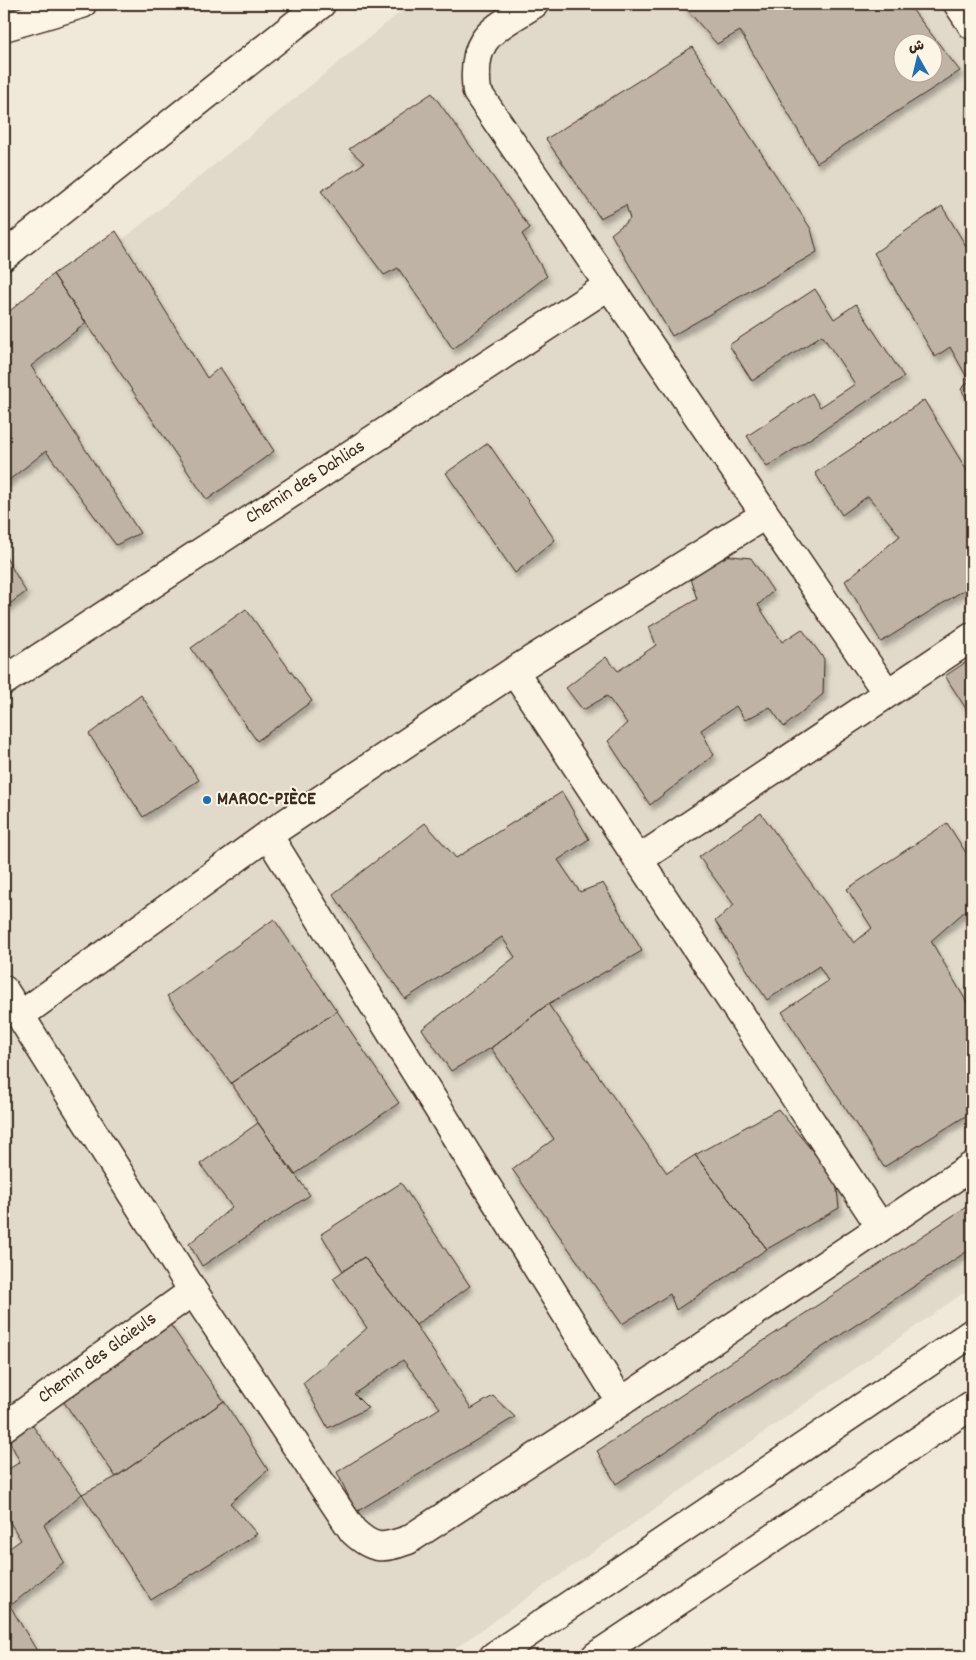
<svg xmlns="http://www.w3.org/2000/svg" width="976" height="1660" font-family="Dekko,'Playpen Sans Arabic',sans-serif">
	<defs>
		<filter id="shadow"><feDropShadow dx="3" dy="5.5" stdDeviation="2.5" flood-color="#0004"/></filter>
	</defs>
	<rect width="100%" height="100%" fill="#f0e9d9"/>
	<filter id="ink" filterUnits="userSpaceOnUse"><feTurbulence type="fractalNoise" baseFrequency=".02" numOctaves="2"/><feDisplacementMap in="SourceGraphic" scale="10" xChannelSelector="R" yChannelSelector="G"/><feConvolveMatrix kernelMatrix="1 2 1 2 8 2 1 2 1" color-interpolation-filters="sRGB"/></filter>
	<g filter="url(#ink)">
		<path fill="#e1d9c9" fill-rule="evenodd" d="M410 4H972V1287L444 1656H4V337ZM904 42H934V72H904Z"/>
		<path fill="#beb3a4" stroke="#3b2a1e" fill-rule="evenodd" filter="url(#shadow)" d="M682 4H908L960 71 817 163 740 31 717 44ZM904 42H934V72H904Z
			M692 47 811 229 817 252 672 336 611 234 630 219 626 205 600 218 546 139Z
			M432 93 530 228 522 234 547 276 453 349 398 268 384 275 321 191 364 163 349 149Z
			M942 206 972 256V408L961 389 969 381 950 347 935 357 874 253Z
			M116 231 207 378 220 367 274 451 207 500 53 274Z
			M53 274 86 323 31 366 140 533 116 545 46 451 4 484V316Z
			M815 289 834 319 856 304 904 377 767 467 747 436 812 393 820 407 855 384 822 335 752 381 729 345Z
			M924 400 972 479V585L881 642 845 581 900 536 868 496 842 515 815 473Z
			M488 443 555 540 515 573 446 473Z
			M4 554 26 592 4 608Z
			M723 555 751 558 773 591 758 605 782 642 802 629 824 659 823 694 784 727 770 707 745 720 736 706 701 730 714 755 650 805 608 741 627 723 607 696 583 710 566 688 606 657 618 671 656 645 649 627 697 599 690 578Z
			M246 609 312 701 257 741 191 648Z
			M972 658V718L945 676Z
			M141 695 199 780 143 817 89 734Z
			M562 792 589 839 558 860 580 892 603 883 642 951 548 1004 491 1048 451 1071 422 1029 515 957 502 937 405 999 333 894 425 823 456 858Z
			M761 813 854 943 872 928 847 889 947 823 972 862V905L931 941 972 1011V1112L884 1167 782 1012 828 981 819 966 767 1000 715 921 734 905 699 857Z
			M274 919 337 1011 231 1083 167 996Z
			M548 1004 667 1173 695 1155 767 1249 676 1310 670 1294 622 1324 512 1169 554 1139 491 1048Z
			M337 1011 399 1103 294 1175 231 1083Z
			M778 1109 836 1180 839 1208 767 1249 695 1155Z
			M258 1123 310 1195 202 1266 189 1244 232 1207 200 1164Z
			M401 1183 470 1286 416 1325 364 1257 343 1271 321 1234Z
			M972 1203V1248L616 1484 597 1451Z
			M364 1257 416 1325 471 1409 493 1396 515 1417 356 1512 337 1472 440 1408 403 1360 354 1394 368 1408 328 1428 303 1383 367 1328 333 1278Z
			M167 1320 224 1401 116 1477 59 1395Z
			M224 1401 268 1470 230 1503 257 1534 151 1600 82 1494 116 1477Z
			M27 1418 82 1494 44 1525 64 1562 10 1606 40 1656H4V1552L21 1540 4 1513V1472L20 1462 6 1434Z"/>
		<g fill="none" stroke-linecap="round" stroke-linejoin="round">
			<g stroke="#3b2a1e" stroke-width="31">
				<path id="minor" d="M534 4C492 31 470 36 477 92L887 693
					M958 4 972 25
					M4 27 82 4
					M4 256 321 4
					M514 671 880 1226
					M4 681 608 286
					M268 835 621 1402
					M638 860 972 637
					M4 990 193 1291 353 1531C373 1550 382 1549 408 1540L621 1402 972 1166
					M21 1015 268 835 514 671 763 516
					M4 1427 193 1291"/>
			</g>
			<g stroke="#3b2a1e" stroke-width="31">
				<path id="highway" d="M494 1656 972 1333
					M596 1656 972 1405"/>
			</g>
			<use href="#minor" stroke="#fcf5e5" stroke-width="28"/>
			<use href="#highway" stroke="#fcf5e5" stroke-width="28"/>
		</g>
	</g>
	<circle fill="#1f6fb2" stroke="#fcf5e5" stroke-width="2" cx="207" cy="800" r="5"/>
	<g text-anchor="middle" dominant-baseline="central" stroke-width="4" stroke-linejoin="round" paint-order="stroke">
		<g font-size="19" fill="#3b2a1e" stroke="#fcf5e5">
			<text transform="translate(306 483) rotate(-33)">Chemin des Dahlias</text>
			<text transform="translate(98 1359) rotate(-36)">Chemin des Glaïeuls</text>
		</g>
		<g font-size="19" font-weight="bold" fill="#3b2a1e" stroke="#fcf5e5" text-anchor="start">
			<text x="217" y="800">MAROC-PIÈCE</text>
		</g>
	</g>
	<rect width="976" height="1660" fill="none" stroke="#fcf5e5" stroke-width="20"/>
	<rect x="10" y="10" width="956" height="1640" fill="none" stroke="#3b2a1e" stroke-width="2" filter="url(#ink)"/>
	<g transform="translate(918 58) rotate(352)"><circle r="24" fill="#fcf5e5" stroke="#afa495"/>
	<path d="M0-4L9 19L0 12L-9 19Z" fill="#1f6fb2"/>
	<text y="-8" font-size="14" font-weight="bold" text-anchor="middle" fill="#3b2a1e">ش</text>
	</g>
</svg>
